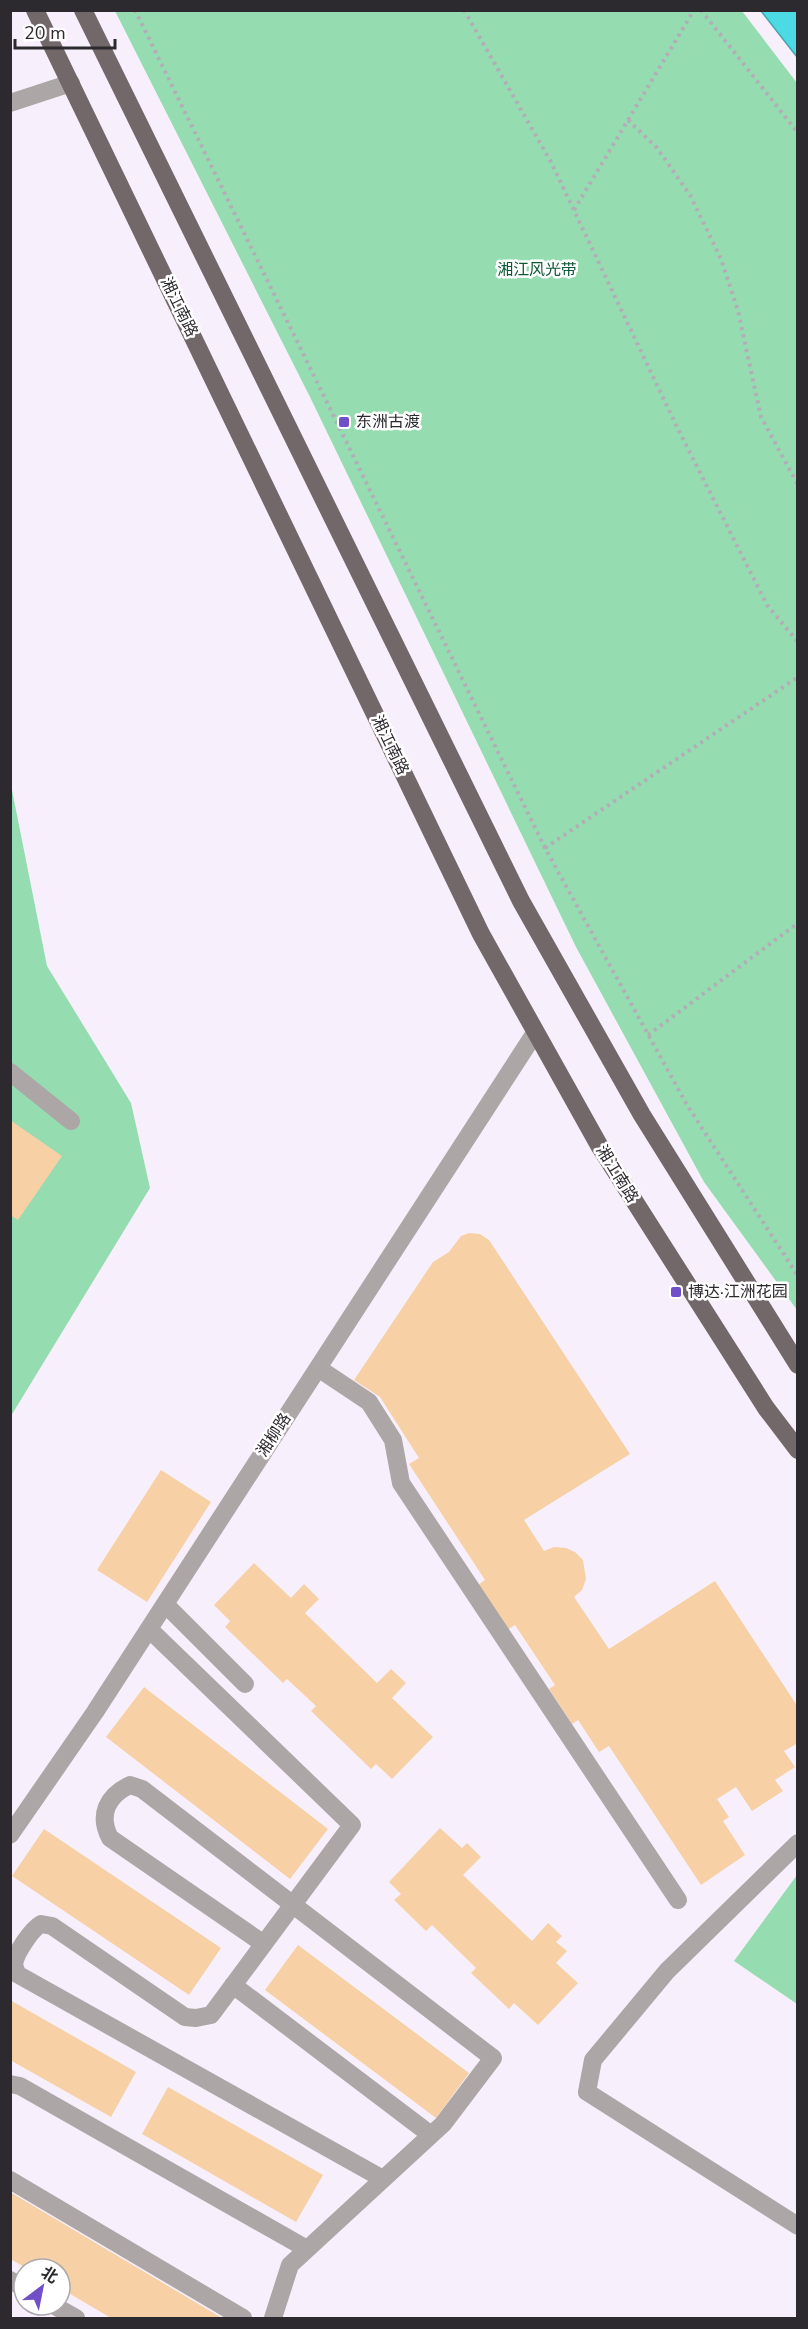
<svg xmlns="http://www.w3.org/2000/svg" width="808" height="2329" font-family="'Nunito Sans','Noto Sans SC',sans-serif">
	<rect width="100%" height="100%" fill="#f7f0fc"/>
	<path fill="#95dcb1" d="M115 11H742L797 83V1310L704 1182 576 947 310 397Z
		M10 780 47 966 131 1103 150 1188 11 1416Z
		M797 1875V2004L734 1961Z"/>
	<path fill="#4cdbe4" stroke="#43a6ae" stroke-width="1.5" d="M761 11H797V57Z"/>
	<path fill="#f7d0a5" d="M10 1120 62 1156 18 1220 10 1215Z
		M469 1233 480 1234 489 1240 630 1454 524 1520 544 1551 554 1547 566 1548 575 1552 583 1560 586 1579 582 1590 574 1597 609 1649 715 1581 798 1707V1743L784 1751 795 1767 775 1780 783 1791 752 1811 736 1787 717 1799 729 1817 723 1821 745 1855 701 1885 609 1746 599 1752 578 1720 572 1724 549 1689 555 1685 515 1625 507 1630 478 1585 485 1580 409 1464 419 1458 380 1397 354 1380 433 1262 449 1252 461 1236Z
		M161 1470 211 1502 147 1602 97 1570Z
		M254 1563 291 1598 304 1584 319 1599 305 1613 377 1683 391 1669 406 1683 392 1698 433 1737 392 1779 376 1764 371 1769 311 1711 316 1706 287 1679 283 1683 225 1627 230 1621 214 1605Z
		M144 1687 328 1829 290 1879 106 1737Z
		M440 1828 462 1848 467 1843 481 1857 463 1875 532 1941 548 1923 562 1936 556 1942 567 1951 556 1963 578 1983 538 2025 514 2003 509 2009 471 1973 476 1968 432 1925 426 1931 394 1900 401 1894 389 1882Z
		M44 1829 221 1948 189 1995 12 1876Z
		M298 1945 469 2073 436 2118 265 1990Z
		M10 2000 136 2072 111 2117 10 2060Z
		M168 2087 323 2175 296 2222 142 2134Z
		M10 2192 222 2318H111L60 2288V2269H28L10 2259Z"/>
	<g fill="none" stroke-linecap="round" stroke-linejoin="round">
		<path stroke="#b3adb7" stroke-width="4" stroke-dasharray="3 4.5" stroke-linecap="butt" d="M135 10 545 848 687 1105 798 1276
			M464 10 551 162 676 425 767 605 798 642
			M701 10 798 133
			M628 120 657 148 690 195 721 259 738 311 761 417 798 485
			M574 210 694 10
			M545 848 798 677
			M648 1035 798 923"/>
		<path stroke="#ada6a7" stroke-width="18" d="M10 103 71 83
			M10 1072 71 1121
			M318 1368 369 1402 393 1440 401 1483 678 1900
			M165 1604 245 1684
			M149 1629 352 1825 211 2015 196 2018 185 2017 52 1926 41 1924C32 1929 15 1953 14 1965 14 1966 17 1973 17 1974L383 2179
			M10 1835 95 1712 535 1033
			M798 1843 667 1971 593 2060 587 2092 798 2226
			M264 1944 110 1838C98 1815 107 1796 130 1785L142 1789 493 2058 443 2124 290 2265 273 2318
			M233 1985 431 2135
			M10 2084 20 2086 307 2249
			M10 2180 243 2318
			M10 2280 24 2288
			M53 2305 76 2318"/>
		<path stroke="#726769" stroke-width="18" d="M35 10 481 934 600 1147 766 1408 798 1450
			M83 10 521 901 642 1115 798 1365"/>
	</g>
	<g fill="#704fc8" stroke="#fff" stroke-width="2">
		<rect x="338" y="416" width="12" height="12" rx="3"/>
		<rect x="670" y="1286" width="12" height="12" rx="3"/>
	</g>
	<g text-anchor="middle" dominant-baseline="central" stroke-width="5" stroke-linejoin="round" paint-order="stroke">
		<g font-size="16" fill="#0d5836" stroke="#fff">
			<text x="537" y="270">湘江风光带</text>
		</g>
		<g font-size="16" fill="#2d2a2f" stroke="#fff">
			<text transform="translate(179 307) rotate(64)">湘江南路</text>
			<text transform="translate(390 745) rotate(64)">湘江南路</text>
			<text transform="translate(617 1174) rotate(58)">湘江南路</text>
			<text transform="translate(274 1435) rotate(-57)">湘柳路</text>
		</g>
		<g font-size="16" fill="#2d2a2f" stroke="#fff" text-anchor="start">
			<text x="356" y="422">东洲古渡</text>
			<text x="688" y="1292">博达·江洲花园</text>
		</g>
	</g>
	<rect width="808" height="2329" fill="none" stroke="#2d2a2f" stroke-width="24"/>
	<g transform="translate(42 2287) rotate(32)"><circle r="28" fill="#ffffff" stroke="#abaaac" stroke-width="1.5"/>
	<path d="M0-4.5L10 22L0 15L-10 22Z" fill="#704fc8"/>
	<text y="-9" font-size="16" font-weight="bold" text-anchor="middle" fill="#2d2a2f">北</text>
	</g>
	<path d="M15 39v9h100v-9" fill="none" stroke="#2d2a2f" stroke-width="3"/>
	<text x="24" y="39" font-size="18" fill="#2d2a2f" stroke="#ffffff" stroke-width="4.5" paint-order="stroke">20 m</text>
</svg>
